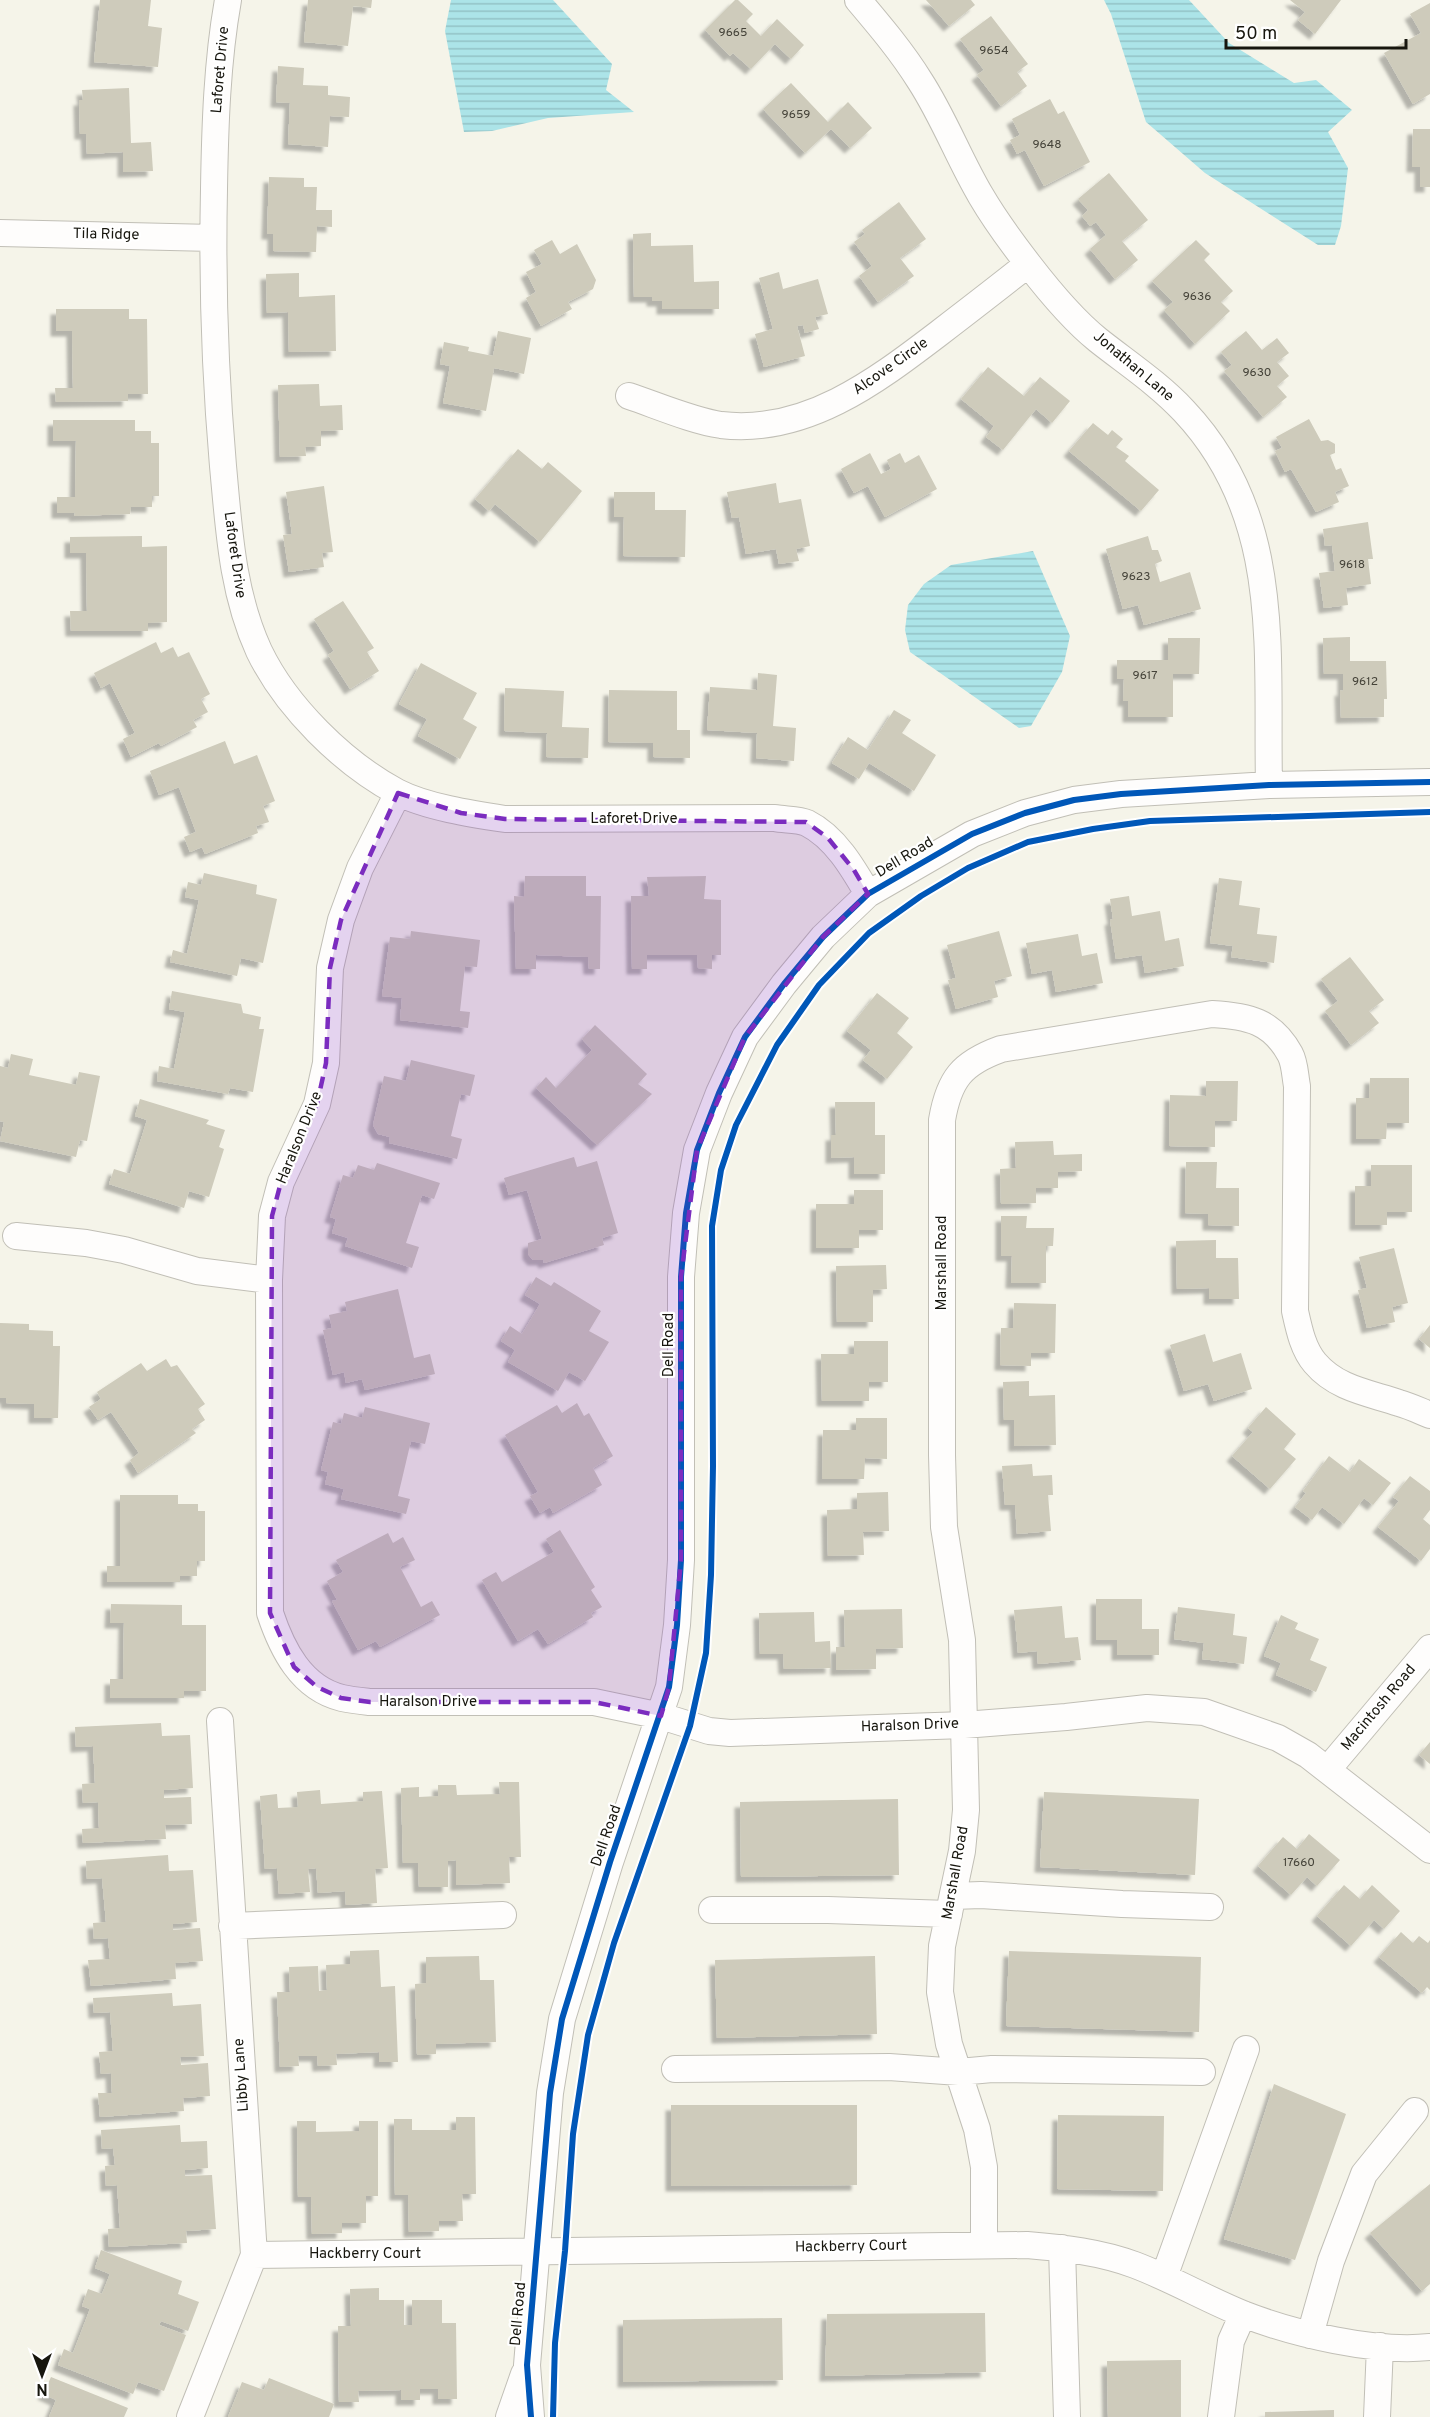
<svg xmlns="http://www.w3.org/2000/svg" width="1430" height="2417" font-family="Overpass,sans-serif">
	<defs>
		<pattern id="water-rules" width="6" height="5" patternUnits="userSpaceOnUse" patternTransform="scale(1.5)"><rect width="6" height="5" fill="#ace4e8"/><path d="M0 2.5h6" fill="none" stroke="#93c3c6"/></pattern>
		<filter id="shadow"><feDropShadow dx="-5.5" dy="5.5" stdDeviation="1.5" flood-color="#0004"/></filter>
	</defs>
	<rect width="100%" height="100%" fill="#f5f4e9"/>
	<path fill="url(#water-rules)" d="M451 0H553L612 64 606 90 634 112 548 118 492 131 464 132 445 31Z
		M1104 0H1189L1229 43 1294 83 1316 80 1352 110 1328 132 1348 168 1341 226 1335 245H1318L1205 173 1146 122 1111 14Z
		M1033 551 1070 636 1062 672 1031 726 1019 728 910 652 905 630 908 605 924 584 951 565Z"/>
	<path fill="#cecbbb" filter="url(#shadow)" d="M100 0H151L148 26 162 28 158 67 94 62Z
		M308 0H372L371 8 353 6 348 46 304 42Z
		M735 0H738L753 14 746 21 761 36 777 19 804 45 791 59 775 44 751 69 733 53 730 56 705 30Z
		M926 0H971L975 5 949 26Z
		M1290 0H1341L1315 34 1298 20 1305 12Z
		M1430 3V94L1413 104 1384 53 1421 33 1410 14Z
		M991 16 1028 64 1017 72 1027 86 1001 106 977 75 984 70 960 39Z
		M278 66 304 68 303 85 328 86V95L350 97 349 117 330 116 328 147 288 144 290 103 276 102Z
		M791 83 828 122 848 102 872 128 850 148 831 129 805 153 763 109Z
		M129 88 131 143 151 142 153 171 123 172V152L87 154 86 134H80L79 100H83L82 90Z
		M1050 99 1058 114 1064 111 1090 162 1044 186 1025 150 1017 154 1010 140 1020 135 1012 119Z
		M1413 129H1430V187H1420V167H1412Z
		M1109 173 1148 220 1122 241 1138 260 1115 279 1090 249 1106 235 1096 222 1090 226 1082 216 1088 210 1078 199Z
		M269 177 304 178V187H317L316 210H332V227L317 226 316 252 273 251V234H267Z
		M899 202 926 239 900 258 914 276 878 302 859 276 872 266 854 242 865 234 862 230Z
		M651 233V246L693 245 694 282 719 281V309H662V301H652V297H634L633 234Z
		M552 240 560 254 577 244 596 280 593 289 568 302 572 309 541 326 526 298 536 292 526 272 542 264 534 250Z
		M1196 240 1210 254 1204 260 1233 291 1221 302 1230 311 1195 344 1164 310 1173 302 1152 281Z
		M779 272 783 289 818 279 828 314 815 317 819 329 805 333 803 325 797 326 805 356 764 367 755 334 773 329 759 278Z
		M299 273V297L335 295 336 351 289 352 288 312 267 313 266 274Z
		M56 309H129V319H147L148 394H128V401L56 402 55 388H73L72 331H56Z
		M498 331 531 338 524 374 494 368 486 411 443 403 450 366 440 364 444 342 469 347 468 351 493 356Z
		M1246 331 1262 350 1277 338 1289 353 1277 362 1289 376 1277 386 1287 397 1263 417 1224 371 1232 365 1221 352Z
		M988 367 1024 396 1040 377 1070 401 1052 423 1036 409 1003 450 986 437 994 426 961 399Z
		M319 384 320 406 342 405 343 430 321 431V446L305 447 306 456 280 457 278 385Z
		M1309 419 1321 441 1328 440 1335 444V453L1330 455 1336 470 1341 468 1349 486 1335 492 1339 502 1316 512 1291 469 1285 472 1275 451 1282 448 1276 437Z
		M53 420H135V431H151V443H159V496H152V507H131L130 514 74 516 75 513H57V497H75L76 441H53Z
		M1093 423 1108 435 1112 430 1123 439 1116 447 1129 456 1125 461 1159 490 1141 511 1069 451Z
		M518 449 542 469 548 462 582 491 540 542 495 504 489 511 475 499Z
		M870 453 881 474 891 469 887 460 900 453 905 463 919 455 937 489 885 517 868 486 854 493 841 469Z
		M776 483 779 503 801 499 810 546 796 549 799 561 779 564 776 549 746 554 739 517 732 518 727 492Z
		M324 486 333 552 322 553 324 567 289 572 283 535 292 534 286 492Z
		M614 492H655V510H686L685 557 623 556 624 517H614Z
		M1368 522 1373 559H1368L1371 584 1346 588 1348 605 1324 608 1319 573 1335 571 1332 545 1325 546 1323 529Z
		M142 536V547L167 546V622L148 623V631H71L70 611H87L86 553H70V537Z
		M1148 536 1152 550H1158L1162 561 1155 564 1160 582 1190 572 1201 609 1144 625 1138 605 1123 609 1106 549Z
		M343 601 374 648 367 652 379 671 350 689 328 655 334 651 314 619Z
		M1350 637V661H1386L1387 699H1384V717L1341 718 1340 690 1343 691V674H1324L1323 638Z
		M1168 638H1200L1199 674H1173V717H1128V701H1123L1124 679H1117V660H1168Z
		M156 642 161 653 173 647 178 657 189 652 210 694 201 699 208 712 193 720 197 727 161 746 159 743 131 757 123 739 135 733 110 683 101 688 94 673Z
		M421 663 477 693 463 719 477 727 460 759 418 736 427 719 399 704Z
		M758 673 777 675 773 726 796 728 794 761 756 758 757 733 707 730 710 687 757 690Z
		M505 688 564 691 562 727 589 728 588 758 546 757 547 733 504 731Z
		M609 690 677 691V730H690V758L653 757V743L608 742Z
		M894 710 911 720 902 733 936 755 914 791 869 763 859 779 832 763 848 737 868 750Z
		M225 741 234 764 257 755 275 801 263 806 269 822 256 826 258 833 205 854 202 847 190 852 184 837 196 832 179 787 159 795 150 771Z
		M204 873 257 885 256 894 277 899 263 963 241 958 237 976 170 962 173 950 187 954 199 900 185 897 188 882 201 885Z
		M525 876H586V896H601L600 969H589L588 957 536 955V969H516L514 896 524 897Z
		M706 876 704 899 721 900V955H712V969L698 968 697 955H647V969H632L631 896H649L647 877Z
		M1219 878 1242 881 1239 905 1260 908 1257 934 1277 936 1274 963 1231 957 1233 946 1210 943Z
		M1129 896 1132 916 1160 911 1165 941 1179 938 1184 966 1145 973 1142 955 1116 959 1110 920 1113 919 1110 899Z
		M411 931 480 940 477 967 465 966 460 1011 470 1012 468 1028 400 1020 402 998 382 996 390 937 410 939Z
		M999 931 1012 976 994 981 998 997 956 1009 948 980 956 978 947 945Z
		M1078 934 1082 956 1097 953 1103 983 1056 992 1052 970 1032 974 1026 943Z
		M1350 957 1384 1000 1369 1011 1379 1023 1351 1045 1325 1011 1338 1001 1321 979Z
		M172 991 241 1004 243 1013 261 1017 259 1029H264L253 1092 230 1088 228 1094 157 1081 159 1066 174 1069 185 1012 169 1009Z
		M877 993 909 1018 897 1033 913 1047 887 1079 863 1060 871 1050 847 1031Z
		M595 1025 647 1074 638 1084 652 1094 597 1145 536 1088 546 1077 556 1088 592 1050 582 1039Z
		M11 1054 33 1059 29 1075 76 1085 79 1072 100 1076 87 1141 80 1140 76 1157 0 1141 4 1122 0 1121V1066L8 1068Z
		M411 1060 475 1075 470 1096 461 1094 451 1136 462 1139 457 1159 389 1143 390 1137 378 1134 373 1125 384 1076 406 1081Z
		M1370 1078H1409V1123H1387L1386 1139H1356V1098H1369Z
		M1206 1081H1238L1237 1121H1215V1147L1169 1146 1170 1095 1206 1096Z
		M140 1099 209 1120 206 1124 225 1130 219 1147 224 1149 209 1197 189 1191 184 1208 109 1184 114 1169 130 1174 147 1120 135 1116Z
		M835 1102H875V1135H885V1174H854V1157L831 1158V1135H836Z
		M1053 1141 1054 1155 1082 1154V1171L1058 1172V1188H1036V1203L1001 1204 1000 1169 1016 1168 1015 1142Z
		M574 1157 577 1167 597 1161 618 1233 602 1238 604 1245 544 1263 543 1260H533L528 1254V1243L542 1239 527 1190 509 1195 504 1178Z
		M1186 1162H1217L1216 1188H1239V1226L1208 1225V1214L1185 1213Z
		M377 1163 440 1183 434 1199 422 1195 406 1243 419 1247 412 1268 345 1246 348 1238 332 1233 336 1219 330 1217 343 1175 353 1178 358 1165 374 1170Z
		M1371 1165H1412V1212H1387V1225H1355V1186H1371Z
		M854 1190H883V1230H859V1248H816V1204H854Z
		M1001 1216H1027L1026 1228H1054L1053 1246H1046V1283H1011L1012 1256H1001Z
		M1216 1240V1258H1238L1239 1299H1209V1288L1177 1289 1176 1241Z
		M1394 1248 1408 1303 1392 1307 1395 1322 1367 1328 1358 1290 1367 1288 1359 1257Z
		M886 1265 887 1289 873 1290V1322H837L836 1266Z
		M536 1277 551 1286 554 1282 601 1311 589 1331 609 1342 585 1381 569 1372 558 1391 508 1362 515 1350 501 1341 510 1326 522 1334 540 1304 525 1295Z
		M398 1289 414 1358 430 1354 435 1374 365 1390 362 1379 346 1383 344 1372 333 1375 323 1330 332 1328 329 1315 347 1311 345 1302Z
		M1014 1303 1056 1304 1055 1353H1031V1366L1000 1365 1001 1328H1013Z
		M0 1323 29 1324V1330L53 1331V1346H60L58 1418H34V1404L6 1403V1398H0Z
		M1430 1325V1348L1419 1339Z
		M1205 1334 1213 1362 1241 1353 1252 1389 1214 1401 1208 1384 1184 1391 1170 1345Z
		M854 1341H888V1382H869V1401H822L821 1354H854Z
		M166 1359 171 1367 177 1365 205 1404 198 1409 205 1420 192 1429 196 1433 138 1473 130 1460 139 1453 111 1412 98 1420 89 1407 101 1399 97 1392 141 1363 147 1371Z
		M1029 1381V1396L1055 1395 1056 1445 1014 1446V1420H1004L1003 1382Z
		M577 1403 584 1416 589 1413 613 1456 593 1468 602 1485 553 1513 550 1507 540 1513 530 1496 538 1492 505 1435 557 1405 562 1413Z
		M365 1407 430 1423 425 1444 411 1441 398 1496 410 1499 406 1514 341 1499 344 1489 325 1484 328 1472 321 1470 333 1422 341 1424 344 1413 362 1418Z
		M1266 1407 1296 1434 1284 1449 1296 1459 1270 1489 1232 1456 1253 1432 1248 1428Z
		M856 1418H887V1459L865 1458 864 1479H822L823 1430H856Z
		M1329 1456 1350 1472 1359 1459 1391 1483 1373 1505 1364 1498 1344 1524 1322 1507 1312 1520 1295 1507 1306 1493 1303 1491Z
		M1032 1464 1033 1476 1052 1475 1053 1495H1048L1051 1531 1017 1534 1015 1505H1005L1002 1466Z
		M1410 1476 1430 1491V1510L1423 1519 1430 1525V1549L1421 1561 1378 1527 1399 1501 1393 1497Z
		M888 1492 889 1531 863 1532 864 1555 828 1556 827 1510 857 1509V1493Z
		M120 1495H178V1504H198V1511H205V1561H197V1576H180V1582H107V1566H120Z
		M560 1530 595 1587 591 1590 602 1607 591 1613 593 1617 548 1644 538 1629 518 1641 482 1580 496 1572 502 1582 554 1552 546 1539Z
		M388 1533 393 1543 403 1537 415 1560 400 1567 421 1607 432 1601 440 1615 380 1647 376 1641 358 1650 332 1601 337 1600 327 1581 343 1572 336 1560Z
		M1096 1599H1142V1629H1159V1655H1117V1640H1096Z
		M111 1604 182 1605V1625H206V1691H184V1698H110V1679H123L124 1623H110Z
		M1062 1606 1065 1638 1078 1637 1081 1660 1038 1664 1037 1651 1018 1653 1014 1610Z
		M1178 1607 1235 1614 1233 1635 1247 1637 1244 1664 1202 1659 1204 1643 1174 1639Z
		M902 1609 903 1648 876 1649V1669L836 1670V1647H845L844 1610Z
		M814 1612 815 1642 830 1641 831 1668 784 1669 783 1654H760L759 1613Z
		M1281 1615 1298 1623 1295 1629 1319 1639 1310 1660 1327 1667 1316 1692 1276 1675 1281 1663 1264 1656Z
		M161 1723 162 1736 190 1735 193 1788 164 1790V1798L191 1797 192 1824 165 1825 166 1839 83 1843 82 1829 99 1828 98 1802 83 1803 82 1784 95 1783 93 1746 76 1747 75 1727Z
		M1430 1742V1764L1419 1755Z
		M499 1782H519L521 1857H509L510 1883 456 1885V1860L448 1861V1887H419L418 1863H403L401 1788 419 1787V1797L438 1796V1785H456L457 1795 500 1794Z
		M320 1790 321 1804 363 1801V1792L382 1791 388 1868 375 1869 377 1903 346 1905 345 1891 318 1893 316 1868 308 1869 310 1892 279 1894 277 1868 265 1869 260 1796 277 1794 278 1808 298 1807 297 1792Z
		M1044 1792 1199 1799 1195 1875 1040 1867Z
		M898 1799 899 1875 741 1877 740 1802Z
		M1309 1834 1340 1860 1317 1886 1307 1877 1291 1895 1258 1866 1283 1837 1297 1849Z
		M168 1855 169 1871 193 1870 197 1922 173 1924V1930L200 1928 203 1961 175 1963 176 1979 91 1986 88 1960 110 1959 108 1938 94 1939 93 1923 106 1922 102 1878 87 1879 86 1861Z
		M1344 1885 1360 1899 1372 1885 1400 1911 1384 1929 1374 1920 1351 1946 1317 1916Z
		M1401 1932 1413 1943 1419 1936 1428 1943 1430 1940V1990L1427 1987 1422 1993 1379 1957Z
		M379 1950 381 1987 395 1986 398 2062H379V2052L336 2054 337 2065 318 2066 317 2056H298L299 2066 280 2067 277 1992H290L289 1967 318 1966 319 1991 327 1990 326 1965 350 1964V1951Z
		M1009 1951 1201 1957 1199 2032 1006 2026Z
		M479 1956 480 1980H494L496 2042 436 2044V2054L417 2055 415 1984 426 1983V1957Z
		M875 1956 877 2034 717 2038 715 1960Z
		M172 1993 173 2006 201 2004 204 2056 180 2057 181 2065 208 2063 210 2096 183 2098 184 2111 100 2117 98 2093H112L111 2073 101 2074 99 2052 113 2051 110 2012 94 2013 93 1998Z
		M1274 2084 1346 2114 1295 2260 1224 2239Z
		M671 2105H857V2185L671 2186Z
		M1058 2115 1164 2116 1163 2191 1057 2189Z
		M456 2117H475L476 2194H462L463 2221H439V2231L409 2232 408 2195H395L394 2119H412V2130H456Z
		M297 2121H316V2132L359 2131V2121H378V2196H366V2223H342V2233L312 2234 311 2197H298Z
		M180 2125 181 2142 207 2141 208 2168 185 2170V2176L212 2175 216 2229 186 2231 187 2243 109 2247 108 2229 120 2228 117 2185 106 2186 105 2166 115 2165 113 2148 102 2149 101 2130Z
		M1430 2184V2284L1422 2291 1370 2233Z
		M101 2250 182 2281 178 2294 199 2302 188 2331 161 2321 159 2325 186 2335 164 2391 138 2382 133 2394 58 2365 64 2349 73 2353 90 2309 82 2306 88 2289 102 2294 110 2274 95 2268Z
		M379 2288V2300H404V2325H412V2300H442V2323H456L457 2399H438V2389H420V2400H401V2390L358 2391 359 2402H339L338 2326H351L350 2289Z
		M985 2313 986 2372 825 2376 827 2314Z
		M782 2318 783 2380 623 2382V2320Z
		M1181 2360V2417H1108L1107 2361Z
		M51 2377 128 2408 124 2417H49L56 2400 43 2394Z
		M269 2378 334 2404 329 2417H228L242 2382 264 2390Z
		M1334 2410V2417H1265V2412Z"/>
	<g fill="none" stroke-linecap="round" stroke-linejoin="round">
		<g stroke="#c1bfb6" stroke-width="28">
			<path id="minor" d="M228 0C217 62 215 126 214 189 212 282 215 374 223 466 229 530 232 592 259 651 286 707 343 763 397 792 426 807 472 814 505 819L775 818C784 820 798 819 807 823 835 837 853 868 868 894
				M858 0C880 26 902 52 920 81 944 118 959 159 981 196 995 220 1012 243 1029 265 1049 291 1072 319 1098 340 1127 363 1159 384 1184 411 1284 517 1266 651 1269 785
				M0 233 213 238
				M629 396C656 405 693 421 721 425 805 435 875 382 938 334 968 311 998 288 1028 264
				M398 793 360 868 341 920 330 968 326 1063 317 1104 281 1182 272 1216 269 1280 270 1613C282 1649 301 1688 342 1698 351 1700 361 1701 370 1702H594L661 1716 709 1731 730 1733 964 1725 1066 1717 1147 1708 1204 1712 1278 1738 1308 1755 1430 1850
				M16 1236 86 1243 124 1250 197 1271 269 1280
				M1328 1769 1430 1648
				M953 1896 981 1895 1122 1904 1210 1907
				M712 1910H828L949 1914
				M232 1926 503 1915
				M675 2069 889 2067 959 2072 992 2069 1202 2072
				M984 2245V2167L977 2129 949 2044 940 1992 942 1946 962 1851 966 1810 962 1640 944 1527 942 1455V1120C949 1079 962 1063 1001 1049L1212 1014C1248 1016 1272 1021 1290 1054 1295 1063 1295 1076 1297 1086L1295 1311C1299 1329 1303 1349 1315 1363 1337 1389 1370 1393 1399 1403 1410 1406 1420 1411 1430 1415
				M1062 2248 1067 2417
				M254 2255 1027 2245C1064 2248 1100 2252 1135 2265 1172 2279 1206 2299 1243 2314 1294 2334 1375 2353 1430 2347
				M1164 2277 1246 2049
				M1310 2335 1331 2261 1364 2174 1415 2111
				M190 2417 254 2255 220 1721
				M509 2417 524 2374
				M531 2417 527 2365 550 2093 562 2019 610 1862 669 1687 677 1625 681 1560V1277L686 1213 697 1150 719 1093 745 1037 784 984 823 937 868 894 972 834 1025 813 1074 800 1121 794 1269 785 1430 782
				M1221 2417 1231 2341 1243 2314
				M1377 2417 1380 2346"/>
		</g>
		<use href="#minor" stroke="#fefdfc" stroke-width="26"/>
		<g stroke="#fff" stroke-width="10">
			<path id="cycleway" d="M531 2417 527 2365 550 2093 562 2019 610 1862 669 1687 677 1625 681 1560V1277L686 1213 697 1150 719 1093 745 1037 784 984 823 937 868 894 972 834 1025 813 1074 800 1121 794 1269 785 1430 782
				M553 2417 555 2343 565 2251 573 2134 588 2035 614 1943 690 1726 706 1653 711 1575 713 1466 712 1226 721 1170 736 1125 777 1045 819 985 869 933 921 896 968 868 1028 842 1093 829 1150 821 1430 812"/>
		</g>
		<use href="#cycleway" stroke="#0057b8" stroke-width="6"/>
	</g>
	<path fill="#7b2cbf" fill-opacity="0.2" stroke="#7b2cbf" stroke-width="4.5" stroke-dasharray="12 8" stroke-linejoin="round" d="M398 793 461 813 505 819 806 822 828 838 854 870 868 894 823 937 745 1037 697 1150 681 1277V1560L669 1687 661 1716 594 1702H370L341 1698 317 1687 294 1667 270 1613 272 1216 281 1182 317 1104 326 1063 330 968 341 920Z"/>
	<g text-anchor="middle" dominant-baseline="central" stroke-width="4.5" stroke-linejoin="round" paint-order="stroke">
		<g font-size="12" fill="#454339">
			<text x="733" y="33">9665</text>
			<text x="994" y="51">9654</text>
			<text x="796" y="115">9659</text>
			<text x="1047" y="145">9648</text>
			<text x="1197" y="297">9636</text>
			<text x="1257" y="373">9630</text>
			<text x="1352" y="565">9618</text>
			<text x="1136" y="577">9623</text>
			<text x="1145" y="676">9617</text>
			<text x="1365" y="682">9612</text>
			<text x="1299" y="1863">17660</text>
		</g>
		<g font-size="15" fill="#17160e" stroke="#fff">
			<text transform="translate(221 70) rotate(-85)">Laforet Drive</text>
			<text transform="translate(106 235) rotate(1)">Tila Ridge</text>
			<text transform="translate(891 367) rotate(-35)">Alcove Circle</text>
			<text transform="translate(1133 367) rotate(40)">Jonathan Lane</text>
			<text transform="translate(234 555) rotate(82)">Laforet Drive</text>
			<text x="634" y="819">Laforet Drive</text>
			<text transform="translate(905 858) rotate(-31)">Dell Road</text>
			<text transform="translate(300 1138) rotate(-68)">Haralson Drive</text>
			<text transform="translate(942 1263) rotate(-90)">Marshall Road</text>
			<text transform="translate(669 1345) rotate(-90)">Dell Road</text>
			<text x="428" y="1702">Haralson Drive</text>
			<text transform="translate(1379 1708) rotate(-50)">Macintosh Road</text>
			<text transform="translate(910 1726) rotate(-2)">Haralson Drive</text>
			<text transform="translate(607 1836) rotate(-71)">Dell Road</text>
			<text transform="translate(956 1873) rotate(-80)">Marshall Road</text>
			<text transform="translate(242 2075) rotate(-94)">Libby Lane</text>
			<text transform="translate(851 2247) rotate(-1)">Hackberry Court</text>
			<text x="365" y="2254">Hackberry Court</text>
			<text transform="translate(519 2314) rotate(-85)">Dell Road</text>
		</g>
	</g>
	<g transform="translate(42 2375) rotate(180)" stroke="#ffffff" stroke-width="4.5" paint-order="stroke">
	<path d="M0-4.5L10 22L0 15L-10 22Z" fill="#17160e"/>
	<text y="-9" font-size="16" font-weight="bold" text-anchor="middle" fill="#17160e">N</text>
	</g>
	<path d="M1226 39v9h180v-9" fill="none" stroke="#17160e" stroke-width="3"/>
	<text x="1235" y="39" font-size="18" fill="#17160e" stroke="#ffffff" stroke-width="4.5" paint-order="stroke">50 m</text>
</svg>
